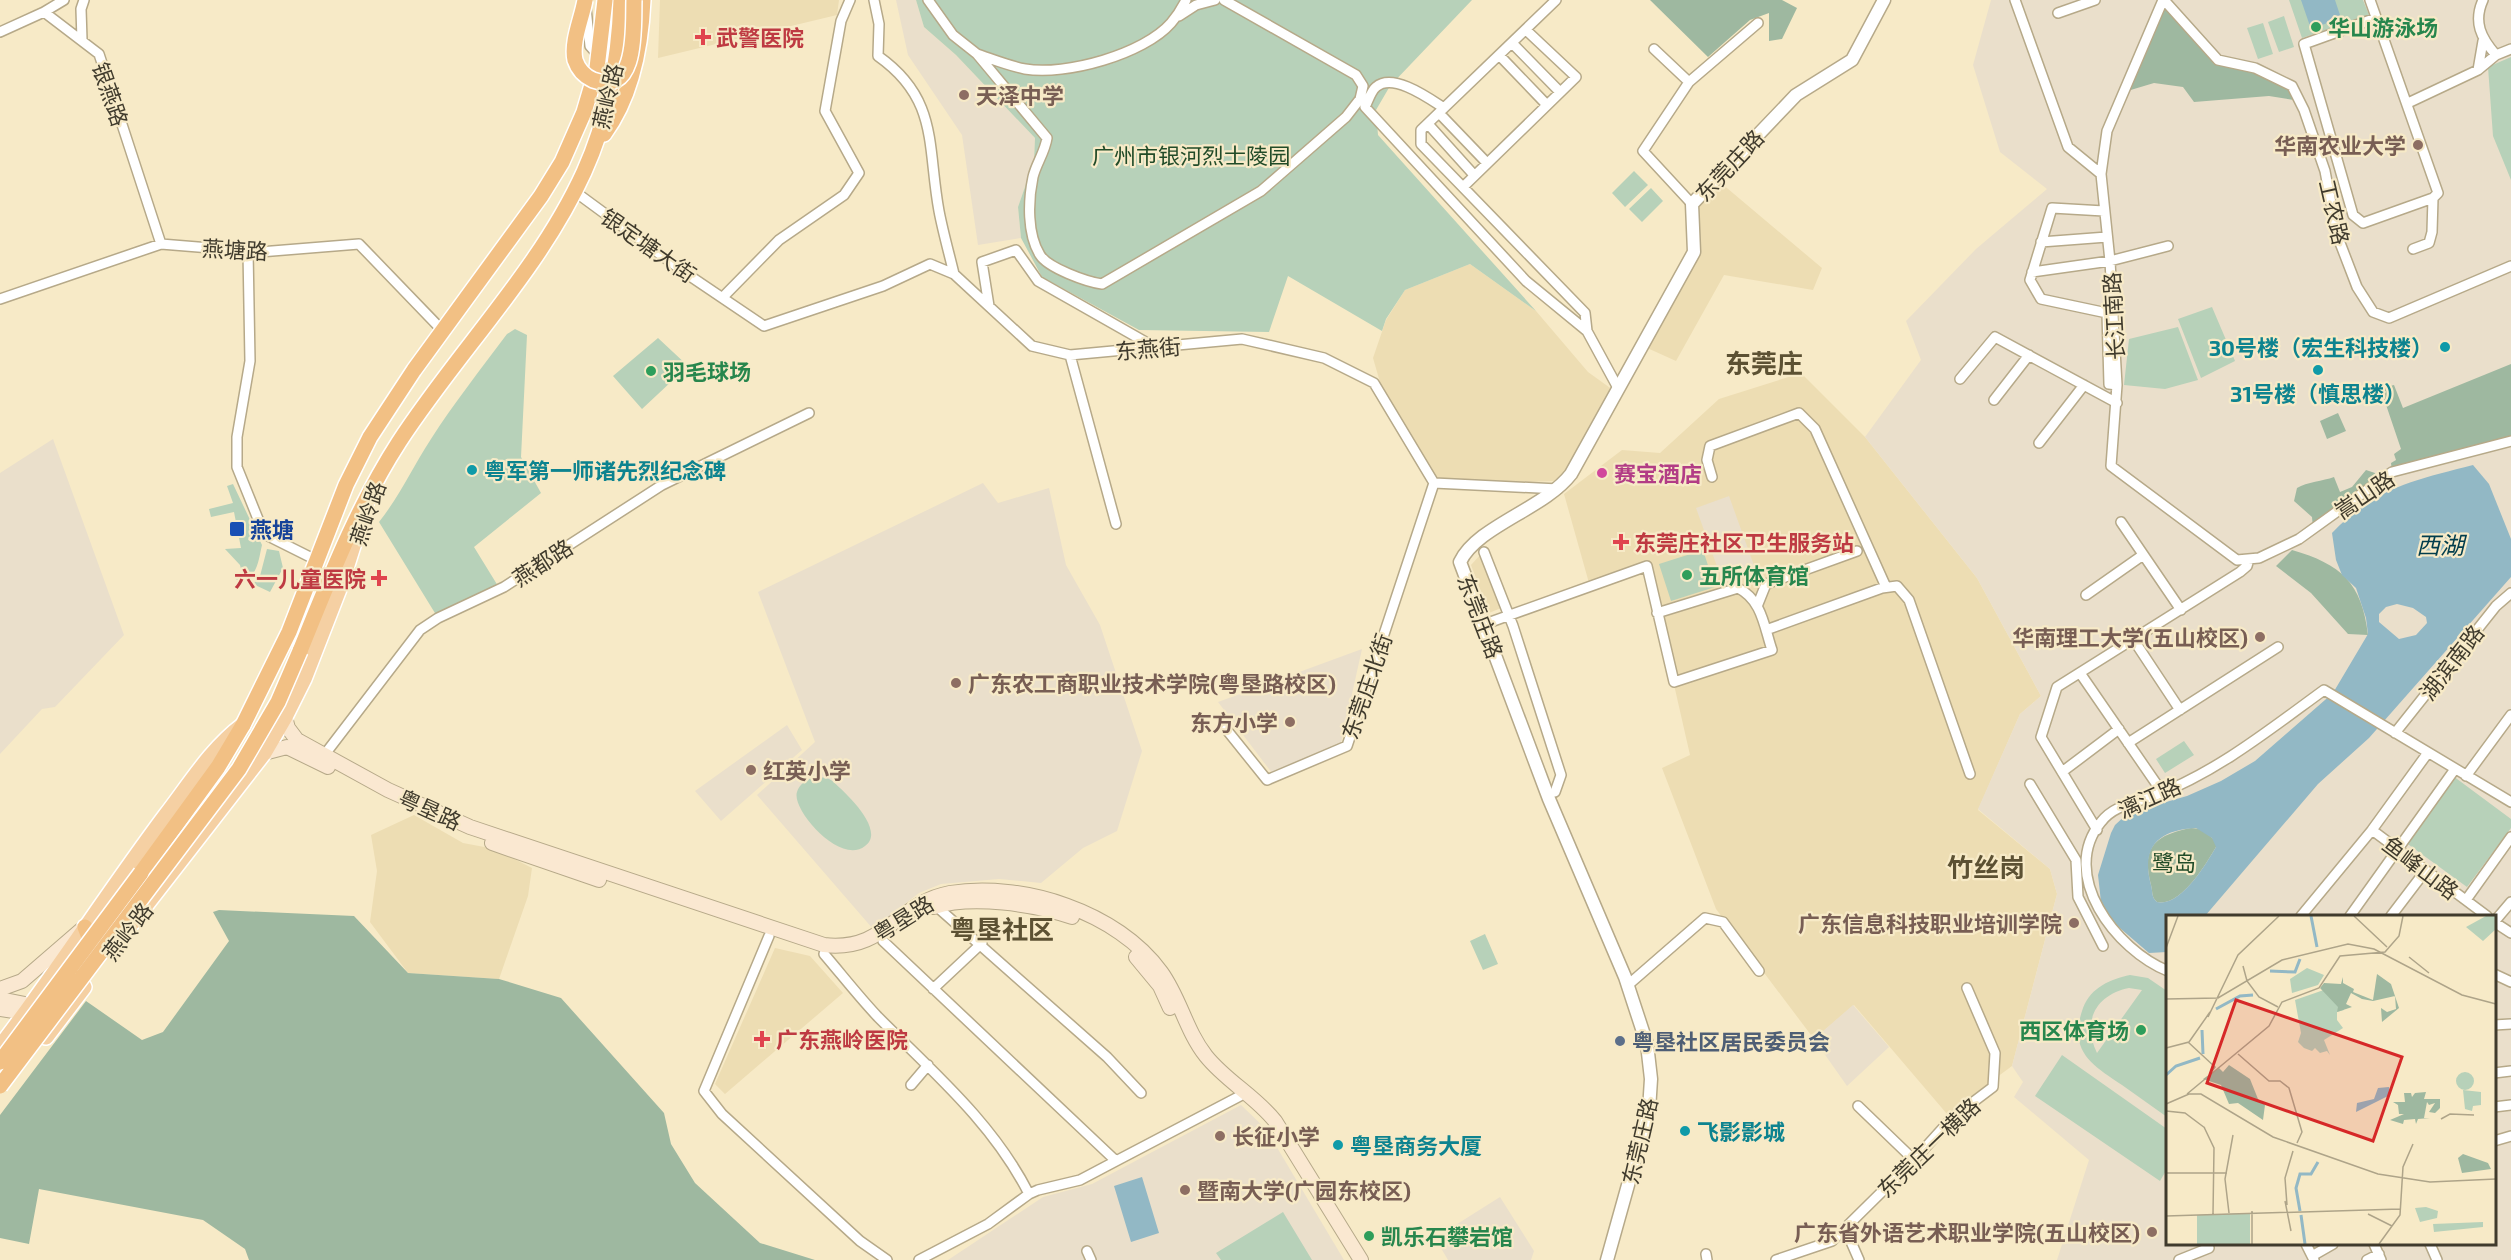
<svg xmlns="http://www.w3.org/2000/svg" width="2511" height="1260" font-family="'Exo 2','Noto Sans SC',sans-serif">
	<rect width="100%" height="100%" fill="#f7eac7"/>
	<path fill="#edddb3" d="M660 0H839L837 15 658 58Z
		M1721 183 1822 268 1813 290 1724 275 1676 361 1645 347 1699 248 1698 205Z
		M1470 264 1536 311 1588 372 1613 390 1581 458 1557 481 1488 483 1437 479 1382 389 1373 358 1386 320 1405 290Z
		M1801 373 1865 437 1977 578 2041 696 2020 714 1978 810 2050 869 2057 894 2012 1066 1947 1114 1854 1005 1814 1039 1716 909 1662 768 1690 755 1647 566 1589 583 1564 494 1622 450 1660 453 1719 399Z
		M1481 554 1501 608 1489 613 1471 565Z
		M414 815 463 843 495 849 532 868 528 896 499 979 408 973 370 922 377 871 371 835Z
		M775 948 810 956 843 993 725 1094 715 1084Z"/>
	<path fill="#eadfcb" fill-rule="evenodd" d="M896 0H916L924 27 956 55 1035 138 1034 161 1018 207 1021 238 978 245 962 135 908 55Z
		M1991 0H2511V1260H2057L2089 1160 2014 1097 2023 1082 2012 1066 2057 894 2050 869 1978 809 2020 714 2041 696 1977 578 1865 437 1921 360 1906 321 1976 249 2047 189 2000 152 1973 65ZM2168 916H2494V1244H2168Z
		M53 439 124 635 55 707 42 709 0 754V473Z
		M983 483 998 503 1049 488 1066 565 1100 625 1142 751 1117 831 1083 848 1041 883 999 879 941 884 919 893 873 929 757 795 815 742 758 592Z
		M1729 496 1756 571 1723 583 1696 508Z
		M1362 649 1341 743 1272 773 1218 702Z
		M787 725 802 750 721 821 695 791Z
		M1853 1005 1889 1047 1847 1086 1814 1039Z
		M1241 1105 1266 1129 1344 1260H948L1043 1197 1092 1184Z
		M1500 1197 1534 1251 1531 1260H1448L1435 1238Z"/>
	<path fill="#b7d1b9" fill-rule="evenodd" d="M916 0H1472L1390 86 1376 110 1378 135 1536 311 1470 264 1405 290 1386 319 1382 331 1288 276 1269 332 1139 330 1042 277 1021 238 1018 207 1034 161 1035 138 956 55 924 27Z
		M2289 0H2363L2369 15 2302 38Z
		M2284 16 2294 47 2279 52 2268 22Z
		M2263 23 2273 54 2258 59 2247 28Z
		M2511 57V180L2493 136 2488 67Z
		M1634 171 1648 185 1625 207 1612 193Z
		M1651 188 1663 201 1642 222 1629 209Z
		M2212 307 2235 361 2201 378 2178 319Z
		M2178 327 2198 380 2165 389 2124 385 2129 339Z
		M515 329 527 335 521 457 541 493 474 547 498 586 438 618 379 522C401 494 412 468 431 439 454 403 481 369 507 334Z
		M658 338 688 366 642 409 613 376Z
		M233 484 262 545C258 562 258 577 239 583L233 574 242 573 240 565 225 549 241 548 234 512 211 517 209 509 233 503 227 486Z
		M267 549 279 551 283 568 270 592 253 584 260 576Z
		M1703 550 1715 587 1671 601 1659 564Z
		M2184 741 2194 755 2165 773 2156 759Z
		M2453 776 2511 819V828L2467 887 2405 842Z
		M813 777C819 777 826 777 831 780 844 791 887 830 865 846 840 866 791 809 797 792 799 784 807 780 813 777Z
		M1485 934 1498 964 1483 970 1470 941Z
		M2130 975 2148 978 2167 991V1117C2152 1106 2137 1096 2122 1085 2090 1064 2068 1050 2083 1008 2091 987 2111 979 2130 975ZM2129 988 2142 990 2097 1053C2082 1022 2095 995 2129 988Z
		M2062 1055 2167 1129V1169L2160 1181 2035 1096Z
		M1283 1212 1312 1260H1221L1216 1253Z"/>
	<path fill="#9eb8a0" d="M1650 0H1782L1797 8 1782 39 1769 41V13L1750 20 1708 57Z
		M2163 0 2218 60 2255 68 2292 86 2300 101 2269 96 2194 102 2183 87 2154 83 2124 92Z
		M2511 364V441L2392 472 2391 463 2396 460 2394 454 2401 449 2381 390 2382 388 2394 385 2403 408Z
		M2338 413 2346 431 2327 439 2320 421Z
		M2366 470 2375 473 2378 482 2313 528 2312 517 2294 501 2297 488C2307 482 2323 481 2334 477L2340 492 2352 487Z
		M2292 550C2341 564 2362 583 2368 635L2348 634 2311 593 2276 566Z
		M2191 828 2201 829 2216 841V847C2206 864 2181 907 2157 902 2151 897 2153 892 2151 885 2141 847 2155 835 2191 828Z
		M219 910 354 916 408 973 499 979 561 998 664 1113 671 1144 695 1183 760 1243 815 1260H249L245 1249 203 1220 39 1189 29 1244 0 1238V1115L86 1001 142 1040 163 1032 229 941 213 912Z"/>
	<path fill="#92b8c5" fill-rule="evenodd" d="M2301 0H2335L2341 18 2311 29Z
		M2473 465 2489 484 2511 539V577L2369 738 2318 784 2205 916H2168L2167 952 2149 953 2114 923 2101 902 2098 875 2111 833 2115 825 2128 813 2187 796 2221 781 2255 761 2333 693 2368 634 2366 618 2356 588 2342 575 2336 560 2332 533C2376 487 2415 480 2473 465ZM2397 604 2413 608 2426 617 2427 623 2416 635 2399 639 2379 622V614L2386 607ZM2196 828 2212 838 2216 847C2206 864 2181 907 2157 902 2151 897 2153 892 2151 885 2141 848 2157 830 2196 828Z
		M1142 1177 1159 1233 1131 1242 1114 1186Z"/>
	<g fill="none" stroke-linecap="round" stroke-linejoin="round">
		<g stroke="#b6a989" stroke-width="12">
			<path id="minor" d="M874 0 879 24 878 56C939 99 927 146 939 211 943 232 949 253 954 274
				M928 0 953 35 977 54 1047 138C1045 152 1036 164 1033 177 1028 201 1027 234 1040 255 1048 268 1087 282 1102 284L1261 191 1346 117 1360 99 1363 86 1356 75 1224 0
				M1556 0 1421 130V144L1585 313 1587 331 1618 388
				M2015 0 2068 147 2101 174
				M2163 0 2107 131 2101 174 2110 261 2117 385 2111 466 2237 560 2259 558 2299 539 2392 472 2511 441
				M2164 0 2218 60 2255 68 2292 86 2304 110 2325 171 2337 235 2357 287 2373 312 2389 318 2511 266
				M2370 0 2438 193 2433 198 2432 232 2429 243 2413 249
				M2483 0C2473 22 2481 38 2496 55
				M586 8 590 46 599 56
				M44 12 64 0
				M2058 13 2095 0
				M1179 16 1196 5 1215 0
				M2376 18 2304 44 2353 215 2363 223 2433 198
				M0 32 44 12 99 54 161 244
				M82 40 81 9 84 0
				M1512 43 1560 92
				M1654 49 1689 82
				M977 54C992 59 1009 66 1025 69 1066 76 1144 54 1171 23 1177 16 1182 8 1186 0
				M1499 55 1547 105
				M2478 70 2483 41
				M2408 103 2478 70 2496 55 2511 49
				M1444 108C1430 99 1393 72 1376 87 1371 91 1368 101 1365 107L1526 281 1587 331
				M1439 113 1487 163
				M1428 124 1474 175
				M1463 187 1576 77 1526 30
				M574 191 687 274 764 326 883 286 930 264 954 274 1032 346 1070 355 1242 339 1324 358 1374 383 1434 483 1558 489
				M1692 204 1643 151 1689 82 1758 23
				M2104 211 2052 208 2030 280 2041 299 2107 313 2109 384 2117 385
				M2041 242 2107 237
				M248 251 250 361 237 437V467L258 519 268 536 318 561
				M2032 272 2110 261 2168 246
				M724 296 779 240 844 195 859 173 825 111 841 21 850 0
				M0 299 161 244 260 252 359 244 442 330
				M989 306 982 262 1016 250 1038 281 1156 348
				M1070 355 1116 524
				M1960 379 1995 337 2117 403
				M1994 400 2029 355
				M2039 443 2084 385
				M1712 477 1707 460 1710 446 1799 413 1815 429 1886 587
				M2121 522 2181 610
				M1484 552 1513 626 1561 775 1555 792
				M2086 595 2143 555
				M1758 604 1766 584 1857 551
				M1485 624 1647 566 1674 682 1772 650C1764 626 1762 600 1738 588L1657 613
				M1766 630 1882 588 1897 586 1909 600 1970 774
				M2133 639 2180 710
				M2080 673 2162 792
				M1226 729 1267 780 1347 746 1434 483
				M2395 733 2496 606 2511 593
				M2128 743 2278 647
				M2427 754 2372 830 2487 916
				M322 758 420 630 438 618 504 587 662 485 809 413
				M2062 772 2119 729
				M2466 776 2511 715
				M2030 784 2076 860 2078 897 2103 946
				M2097 830 2041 737 2057 687 2240 572 2247 566 2249 559
				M2466 900 2511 837
				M2511 902 2494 922 2511 933
				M936 906 1107 1057 1141 1093
				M2301 916 2372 830
				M2350 916 2455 769
				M2391 916 2426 870
				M769 936 704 1091 722 1114 860 1241 887 1260
				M824 954C842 975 859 997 878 1017 934 1073 993 1123 1029 1194L1038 1190 1080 1180 1116 1161 883 941
				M2168 971C2116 950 2058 875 2101 822 2114 805 2135 803 2154 796 2217 772 2269 730 2324 690L2511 802
				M2494 974 2511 982
				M1628 985 1705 918 1723 922 1759 971
				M933 989 982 943
				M2494 1025 2511 1024
				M2494 1073 2511 1071
				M911 1085 928 1065
				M1858 1106 1914 1160
				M2494 1107 2511 1105
				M2494 1141 2511 1136
				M1116 1161 1240 1096
				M1845 1228 1859 1260
				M2306 1244 2314 1260
				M2374 1244 2381 1260
				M2430 1244 2437 1260
				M1087 1251 1091 1260
				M1706 1254 1707 1260
				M2312 1256 2333 1244
				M919 1260 988 1224 1029 1194
				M1776 1260 1832 1241 1914 1160 1952 1118 1993 1087 1995 1053 1967 988
				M2179 1260 2209 1248
				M2367 1260 2379 1254"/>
		</g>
		<g stroke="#b6a989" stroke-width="15">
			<path id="tertiary" d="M1607 1260 1649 1110 1651 1079 1647 1044 1625 977 1549 799 1460 562C1477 526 1544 509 1571 474L1694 252 1692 204 1796 95 1852 60 1884 0"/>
		</g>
		<g stroke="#b6a989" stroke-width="16">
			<path id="secondary" d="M285 717 288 728 297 740 388 790 470 827 824 945C886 952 896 903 950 893 1022 881 1118 912 1161 972 1180 998 1186 1031 1206 1056 1226 1081 1255 1096 1275 1121L1361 1260
				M264 753 287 747 328 767
				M492 843 599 880
				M934 907C971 895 1035 904 1072 917
				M1136 957 1160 986 1170 1008
				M0 989 22 981 81 930
				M0 999 30 1005
				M0 1009 33 1014"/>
		</g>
		<g stroke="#fff" stroke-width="18">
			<path id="primary" d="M118 941 264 753 285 717 304 679 341 584 366 505
				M46 1037 84 987
				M0 1047C58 971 109 891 166 815 190 784 211 749 243 725"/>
		</g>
		<g stroke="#fff" stroke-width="18">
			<path id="trunk" d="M604 134C632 96 641 46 643 0
				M300 651C329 580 357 507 399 442 458 351 539 271 584 172 608 119 619 59 621 0
				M141 873 218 767 243 725 289 632 346 485 370 437 414 370 541 196 562 162 584 112 597 68 605 0
				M85 927 90 940 101 944"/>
		</g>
		<use href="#minor" stroke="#fff" stroke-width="9"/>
		<use href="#tertiary" stroke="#fff" stroke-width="12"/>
		<use href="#secondary" stroke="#fae8d1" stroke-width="14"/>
		<use href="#primary" stroke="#f5d0a3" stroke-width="15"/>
		<use href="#trunk" stroke="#f2c084" stroke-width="15"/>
		<g stroke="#fff" stroke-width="18" stroke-linecap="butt">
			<path id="trunk-bridge" d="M585 0C582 18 571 42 575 60 578 69 584 76 593 80 639 97 633 24 634 0
				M0 1062 141 873
				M0 1086 239 769 278 702 300 651"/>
		</g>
		<use href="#trunk-bridge" stroke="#f2c084" stroke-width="15"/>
	</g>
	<g fill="#2e9e5b" stroke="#f7eac7" stroke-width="2">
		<circle cx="2316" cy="27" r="6"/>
		<circle cx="651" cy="371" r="6"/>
		<circle cx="1687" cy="575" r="6"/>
		<circle cx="2141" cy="1030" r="6"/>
		<circle cx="1369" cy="1236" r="6"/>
	</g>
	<g fill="#e0444e" stroke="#f7eac7" stroke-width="2">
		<path d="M700 28h6v6h6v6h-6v6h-6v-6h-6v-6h6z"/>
		<path d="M1618 533h6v6h6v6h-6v6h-6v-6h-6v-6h6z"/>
		<path d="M376 569h6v6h6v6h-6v6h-6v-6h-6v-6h6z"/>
		<path d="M759 1030h6v6h6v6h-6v6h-6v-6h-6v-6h6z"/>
	</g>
	<g fill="#8d6e63" stroke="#f7eac7" stroke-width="2">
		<circle cx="964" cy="95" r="6"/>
		<circle cx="2418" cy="145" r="6"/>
		<circle cx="2260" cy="637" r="6"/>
		<circle cx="956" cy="683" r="6"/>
		<circle cx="1290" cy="722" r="6"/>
		<circle cx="751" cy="770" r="6"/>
		<circle cx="2074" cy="923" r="6"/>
		<circle cx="1220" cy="1136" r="6"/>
		<circle cx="1185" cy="1190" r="6"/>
		<circle cx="2152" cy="1232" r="6"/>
	</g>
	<g fill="#0f9aa8" stroke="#f7eac7" stroke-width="2">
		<circle cx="2445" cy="347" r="6"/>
		<circle cx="2318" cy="370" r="6"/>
		<circle cx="472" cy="470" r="6"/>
		<circle cx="1685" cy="1131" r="6"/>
		<circle cx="1338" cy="1145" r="6"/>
	</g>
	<circle fill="#d1479c" stroke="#f7eac7" stroke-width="2" cx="1602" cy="473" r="6"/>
	<rect fill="#1a4fb4" stroke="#f7eac7" stroke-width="2" x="229" y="521" width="16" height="16" rx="3"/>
	<circle fill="#5c6f8a" stroke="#f7eac7" stroke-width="2" cx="1620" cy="1041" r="6"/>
	<g text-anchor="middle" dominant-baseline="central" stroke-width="4.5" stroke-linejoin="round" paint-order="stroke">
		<g font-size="22" font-weight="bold" fill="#27864d" stroke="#f7eac7" text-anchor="start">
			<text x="2328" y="27">华山游泳场</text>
			<text x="663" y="371">羽毛球场</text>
			<text x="1699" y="575">五所体育馆</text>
			<text x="2129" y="1030" text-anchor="end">西区体育场</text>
			<text x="1381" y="1236">凯乐石攀岩馆</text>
		</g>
		<g font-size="22" font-weight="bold" fill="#be3a42" stroke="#f7eac7" text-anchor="start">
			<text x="716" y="37">武警医院</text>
			<text x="1634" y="542">东莞庄社区卫生服务站</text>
			<text x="366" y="578" text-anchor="end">六一儿童医院</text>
			<text x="776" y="1039">广东燕岭医院</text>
		</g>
		<g font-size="22" fill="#403b2d" stroke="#f7eac7">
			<text transform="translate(111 94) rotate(71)">银燕路</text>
			<text transform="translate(607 96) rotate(-77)">燕岭路</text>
			<text transform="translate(1729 165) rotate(-47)">东莞庄路</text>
			<text transform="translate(2335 212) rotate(77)">工农路</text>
			<text transform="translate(649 245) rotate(35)">银定塘大街</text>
			<text transform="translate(235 249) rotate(3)">燕塘路</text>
			<text transform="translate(2113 316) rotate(-93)">长江南路</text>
			<text transform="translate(1148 348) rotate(-5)">东燕街</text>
			<text transform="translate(2364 494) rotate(-34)">嵩山路</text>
			<text transform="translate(367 513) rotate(-71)">燕岭路</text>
			<text transform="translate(542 562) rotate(-33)">燕都路</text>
			<text transform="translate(1481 616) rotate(69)">东莞庄路</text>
			<text transform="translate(2451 662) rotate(-52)">湖滨南路</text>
			<text transform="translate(1366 686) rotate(-71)">东莞庄北街</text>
			<text transform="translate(2149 797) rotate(-24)">漓江路</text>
			<text transform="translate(430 809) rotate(24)">粤垦路</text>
			<text transform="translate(2421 867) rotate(37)">鱼峰山路</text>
			<text transform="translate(903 918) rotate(-32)">粤垦路</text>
			<text transform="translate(127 931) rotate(-52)">燕岭路</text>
			<text transform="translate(1639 1141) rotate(-77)">东莞庄路</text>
			<text transform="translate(1928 1147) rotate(-44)">东莞庄一横路</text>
		</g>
		<g font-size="22" font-weight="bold" fill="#785e54" stroke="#f7eac7" text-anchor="start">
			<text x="976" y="95">天泽中学</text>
			<text x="2406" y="145" text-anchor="end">华南农业大学</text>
			<text x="2248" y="637" text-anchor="end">华南理工大学(五山校区)</text>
			<text x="968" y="683">广东农工商职业技术学院(粤垦路校区)</text>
			<text x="1278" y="722" text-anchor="end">东方小学</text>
			<text x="763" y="770">红英小学</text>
			<text x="2062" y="923" text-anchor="end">广东信息科技职业培训学院</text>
			<text x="1232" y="1136">长征小学</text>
			<text x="1197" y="1190">暨南大学(广园东校区)</text>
			<text x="2140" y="1232" text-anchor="end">广东省外语艺术职业学院(五山校区)</text>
		</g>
		<g font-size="22" fill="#214b28" stroke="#f7eac7">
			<text x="1191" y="155">广州市银河烈士陵园</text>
			<text x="2174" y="862">鹭岛</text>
		</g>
		<g font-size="22" font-weight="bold" fill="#0d838f" stroke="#f7eac7" text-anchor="start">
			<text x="2433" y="347" text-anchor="end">30号楼（宏生科技楼）</text>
			<text x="2318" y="393" text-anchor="middle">31号楼（慎思楼）</text>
			<text x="484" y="470">粤军第一师诸先烈纪念碑</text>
			<text x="1697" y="1131">飞影影城</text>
			<text x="1350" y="1145">粤垦商务大厦</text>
		</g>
		<g font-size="22" font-weight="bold" fill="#b23c85" stroke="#f7eac7" text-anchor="start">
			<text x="1614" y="473">赛宝酒店</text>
		</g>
		<g font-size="22" font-weight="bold" fill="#164399" stroke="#f7eac7" text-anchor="start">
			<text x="250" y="529">燕塘</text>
		</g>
		<g font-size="22" font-weight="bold" fill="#4e5e75" stroke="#f7eac7" text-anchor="start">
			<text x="1632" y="1041">粤垦社区居民委员会</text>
		</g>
		<g font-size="24" font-style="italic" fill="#013d4c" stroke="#f7eac7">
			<text x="2440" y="544">西湖</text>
		</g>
		<g font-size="26" font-weight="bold" fill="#5c5133" stroke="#f7eac7">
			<text x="1764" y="362">东莞庄</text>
			<text x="1986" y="866">竹丝岗</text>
			<text x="1002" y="928">粤垦社区</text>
		</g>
	</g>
	<g transform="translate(2166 915)">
		<rect width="330" height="330" fill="#f7eac7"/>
		<path d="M320 1H330V14L317 26 300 12ZM141 53 158 60 152 70 126 78 124 64ZM175 69 178 95 171 97V105L177 113 158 125 164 140 161 136 154 138 149 133 146 136 138 133 132 127 135 118 129 85ZM290 166a9 9 0 1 1 18 0a9 9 0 1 1-18 0ZM297 175 315 177V190L307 191 306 196 299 194ZM260 292 272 296 271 303 254 307 249 293ZM84 298V329H31V300ZM317 307V312L268 317 267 309Z" fill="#b7d1b9"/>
		<path d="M211 59 225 69 233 93 216 107 215 93 221 97 230 94 229 81 207 86 196 84 185 78 180 89 186 92 171 97 172 92 154 73 158 68 175 69 177 62V68L188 74 187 77 207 85ZM63 150 84 164 92 184 99 190 97 205 72 188 63 189 55 170 37 164 53 153 57 157ZM260 177 258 184H274V193L269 198 263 197 269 188 263 190 261 187 258 203H264L252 204 250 209 249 204 238 205 237 209 224 205 238 199H233L232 190 227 187H239L238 178H245L246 182 249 178ZM297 239 322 248 325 254 296 258 292 243Z" fill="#9eb8a0"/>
		<path d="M223 172 224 180 190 197 191 188 208 184 212 173Z" fill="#92b8c5"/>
		<path fill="none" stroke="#92b8c5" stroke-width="3" d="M145 1 151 32M104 56 129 57 134 44M50 94 74 81 87 80M36 115 37 139M0 160 10 151 34 143M134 296 130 273 134 259H145L152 247M135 300 139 329"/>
		<path fill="none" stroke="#aea489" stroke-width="1.5" d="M188 1 221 32M0 33 12 1M243 42 263 58M77 51 81 66 93 82 112 92M0 84 52 83 116 45 182 29 208 34 296 80 330 89M42 102 72 40 113 1M22 127 49 152 46 156M0 133 23 127 44 97M72 139 103 166H114L123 173 136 217 131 228M21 179 103 111 116 87 153 73 174 41 219 37 233 21 237 1M0 189 23 179H35L107 222 212 259 264 267 330 264M0 196 19 198 39 213M275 204 284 199 308 200M38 212 48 233 47 299M0 258H61M119 286 125 316M121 290 119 263 127 236M63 298 59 264 67 220M202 299 226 311M0 301 234 294M86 329V296M213 329 234 300 237 252 247 229"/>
		<path fill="#d62828" fill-opacity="0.15" stroke="#d62828" stroke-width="3" d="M70 85 236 142 207 226 41 168Z"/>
		<rect width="330" height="330" fill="none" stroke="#403b2d" stroke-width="3"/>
	</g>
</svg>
